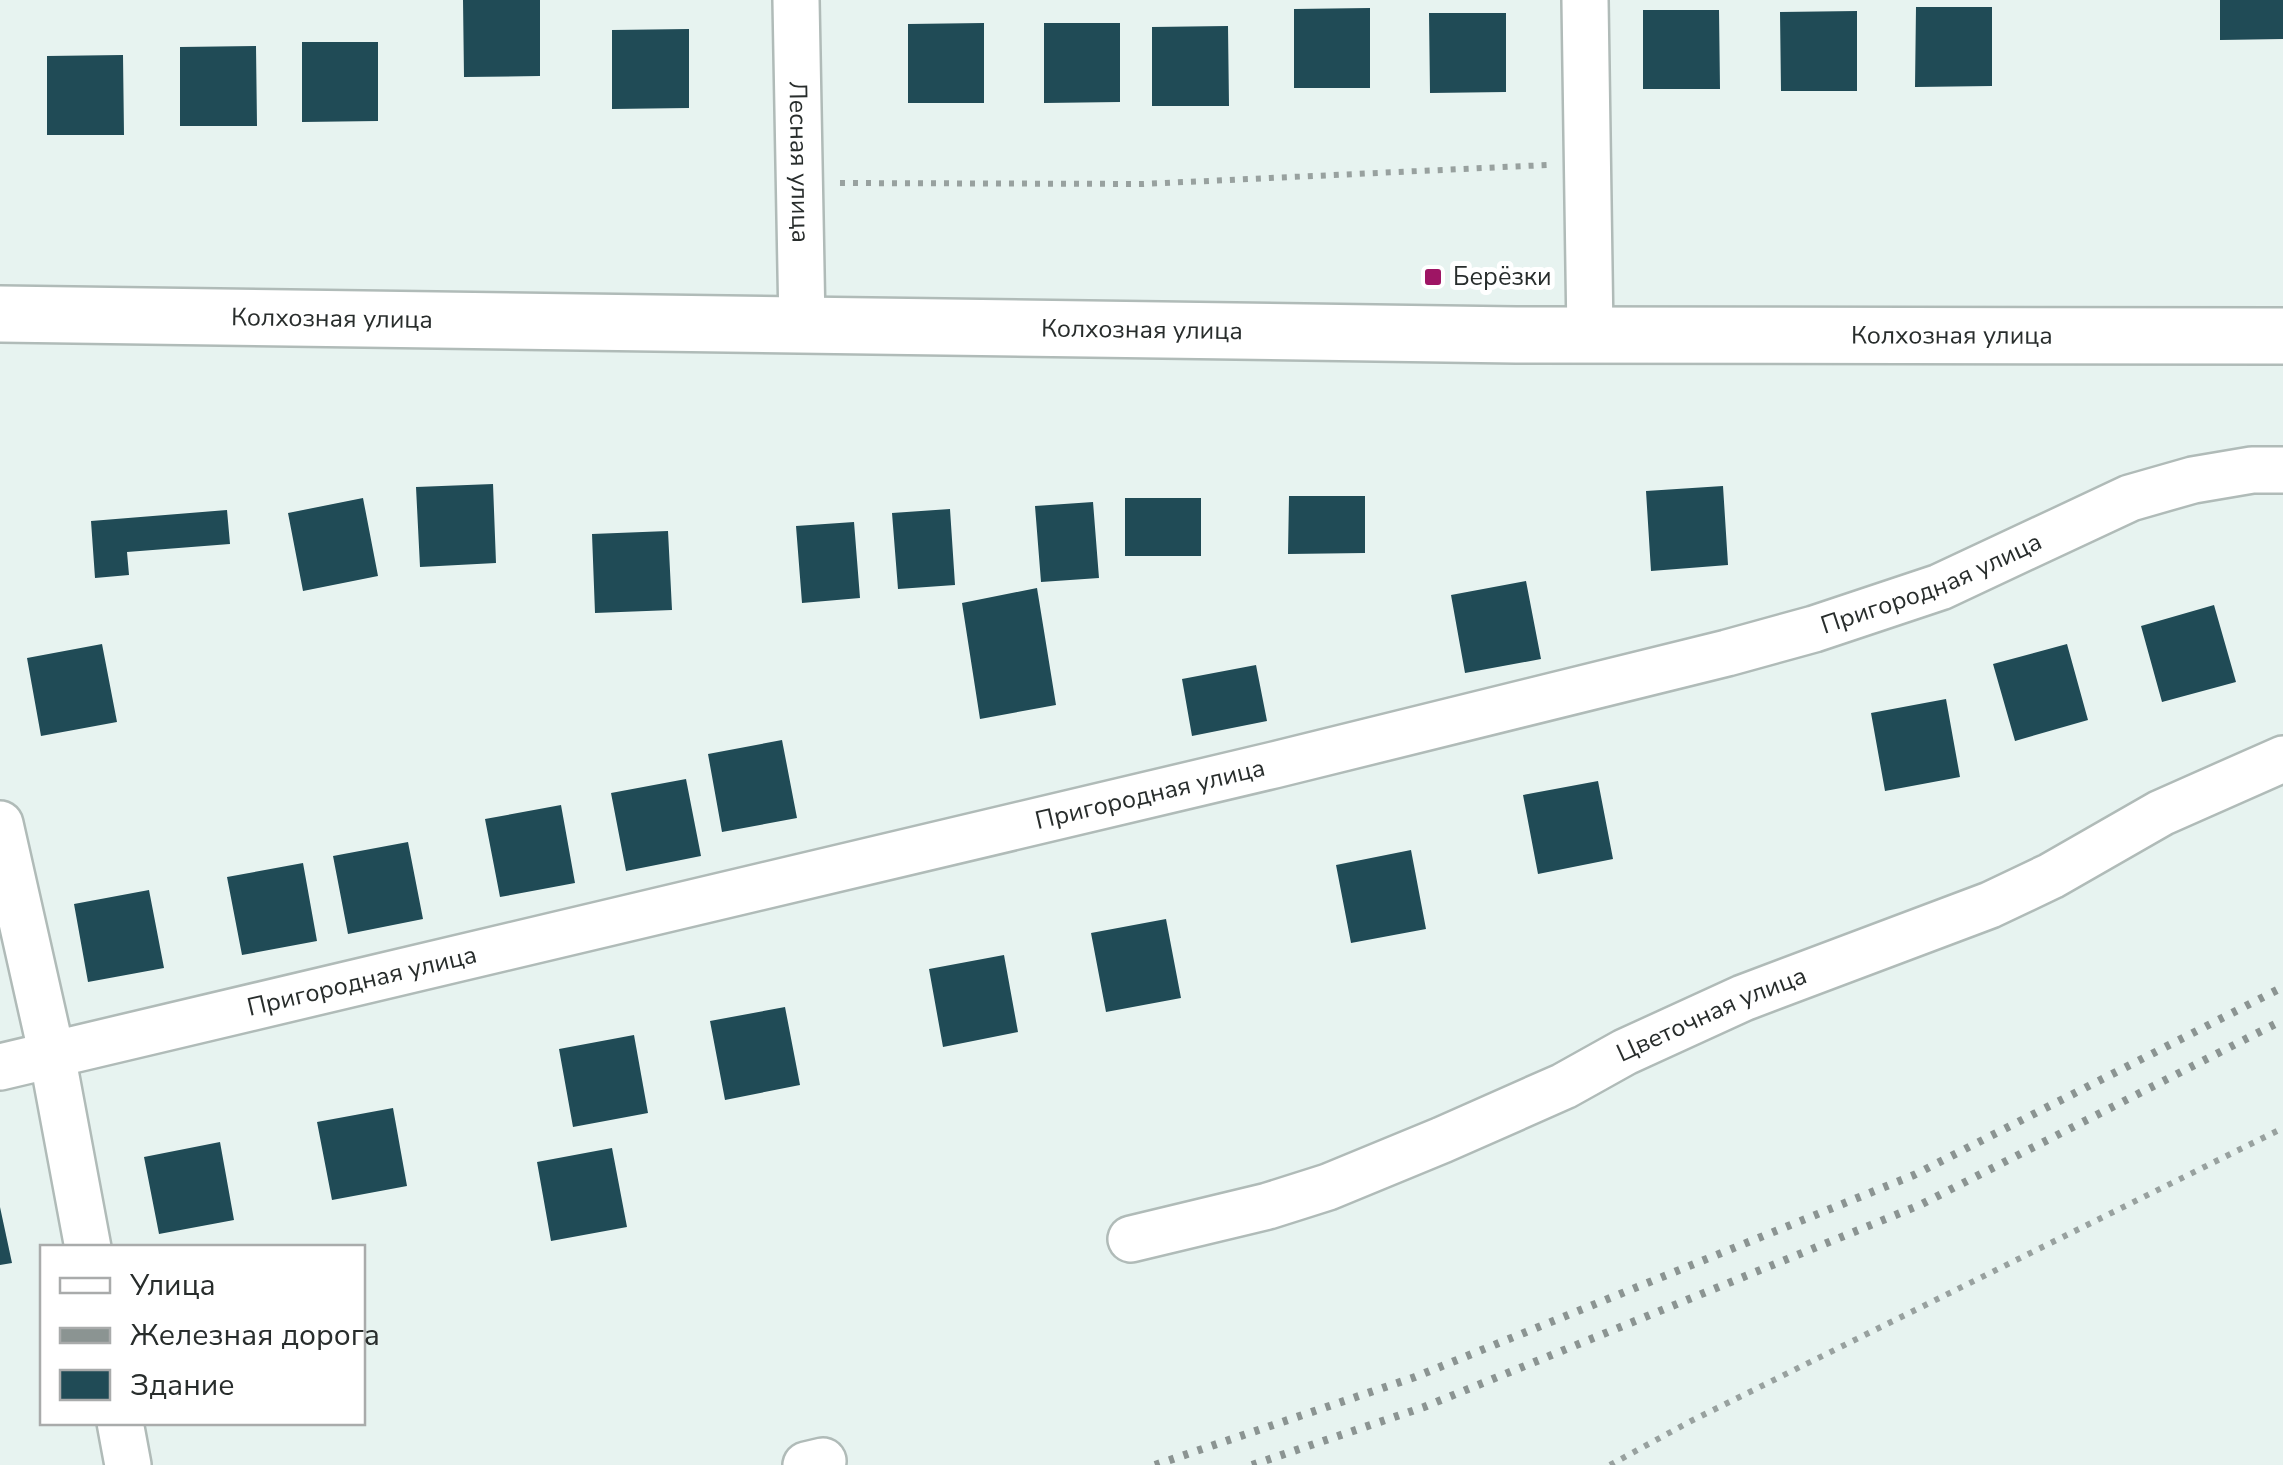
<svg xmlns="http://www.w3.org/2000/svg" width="2283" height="1465" font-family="'Nunito Sans',sans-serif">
	<rect width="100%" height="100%" fill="#e7f3f0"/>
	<path fill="#204b56" d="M463 0H540V76L464 77Z
		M2220 0H2283V39L2220 40Z
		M1916 7H1992V86L1915 87Z
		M1370 8V88H1294V9Z
		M1643 10H1719L1720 89H1643Z
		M1857 11V91H1781L1780 12Z
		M1429 13H1506V92L1430 93Z
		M984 23V103H908V24Z
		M1044 23H1120V102L1044 103Z
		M1228 26 1229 106H1152V27Z
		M689 29V108L612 109V30Z
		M302 42H378V121L302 122Z
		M256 46 257 126H180V47Z
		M123 55 124 135H47V56Z
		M493 484 496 563 420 567 416 487Z
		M1723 486 1728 565 1651 571 1646 491Z
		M1289 496H1365V553L1288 554Z
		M363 498 378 576 303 591 288 513Z
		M1125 498H1201V556H1125Z
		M1093 502 1099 578 1041 582 1035 506Z
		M950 509 955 585 898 589 892 513Z
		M227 510 230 544 127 552 129 575 95 578 91 521Z
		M854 522 860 598 802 603 796 526Z
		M668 531 672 610 595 613 592 534Z
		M1526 581 1541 659 1465 673 1451 595Z
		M1037 588 1056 705 980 719 962 603Z
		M2214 605 2236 682 2162 702 2141 626Z
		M102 644 117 722 41 736 27 658Z
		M2067 644 2088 720 2015 741 1993 664Z
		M1256 665 1267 721 1192 736 1182 679Z
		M1946 699 1960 777 1885 791 1871 713Z
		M782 740 797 818 722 832 708 754Z
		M686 779 701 856 626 871 611 793Z
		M1598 781 1613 859 1538 874 1523 795Z
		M561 805 575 883 500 897 485 819Z
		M408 842 423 919 348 934 333 856Z
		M1411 850 1426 929 1351 943 1336 865Z
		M303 863 317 941 242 955 227 877Z
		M149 890 164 968 88 982 74 904Z
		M1166 919 1181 998 1106 1012 1091 933Z
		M1004 955 1018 1032 943 1047 929 969Z
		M785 1007 800 1085 725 1100 710 1021Z
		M634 1035 648 1113 573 1127 559 1049Z
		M393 1108 407 1186 332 1200 317 1122Z
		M220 1142 234 1220 159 1234 144 1157Z
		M612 1148 627 1227 551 1241 537 1162Z
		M0 1207 12 1263 0 1265Z"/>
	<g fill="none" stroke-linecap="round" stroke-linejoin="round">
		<g stroke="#b0bbb8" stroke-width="50">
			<g id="minor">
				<path id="s1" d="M796 0 802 325"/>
				<path d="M1585 0 1590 335"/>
				<path d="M0 824 52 1055 88 1248"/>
				<path id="s2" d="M0 1067 1274 765 1727 653 1814 629 1940 587 2130 498 2193 480 2252 470H2283"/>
				<path id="s3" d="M1131 1239 1268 1206 1328 1187 1442 1140 1564 1086 1625 1052 1743 998 1990 905 2051 876 2161 813 2283 759"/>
				<path d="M120 1422 128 1465"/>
				<path d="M806 1465 823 1461"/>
			</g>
		</g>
		<g stroke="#b0bbb8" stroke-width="60">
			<g id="secondary">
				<path id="s4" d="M0 314 1516 335 2283 336"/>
			</g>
		</g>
		<path stroke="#98a19f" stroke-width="6" stroke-dasharray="5 8" stroke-linecap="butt" d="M840 183 1143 184 1547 165
			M1610 1465 1691 1421 2283 1128"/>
		<use href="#minor" stroke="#fff" stroke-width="45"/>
		<use href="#secondary" stroke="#fff" stroke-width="55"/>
		<path stroke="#8b9492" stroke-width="8" stroke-dasharray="5 10" stroke-linecap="butt" d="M1155 1465 1415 1377 1914 1175 2283 987
			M1252 1465 1424 1407 1920 1205 2283 1020"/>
	</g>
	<rect fill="#9e1564" stroke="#fff" stroke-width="4" x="1423" y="267" width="20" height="20" rx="5"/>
	<g text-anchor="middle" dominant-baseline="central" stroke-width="10" stroke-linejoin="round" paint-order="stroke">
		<g font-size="25" fill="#282d2c" stroke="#fff">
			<text stroke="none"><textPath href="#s1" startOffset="162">Лесная улица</textPath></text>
			<text stroke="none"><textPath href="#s4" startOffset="332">Колхозная улица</textPath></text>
			<text stroke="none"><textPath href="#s4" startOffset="1142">Колхозная улица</textPath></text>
			<text stroke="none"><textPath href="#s4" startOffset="1952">Колхозная улица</textPath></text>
			<text stroke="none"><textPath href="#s2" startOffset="1992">Пригородная улица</textPath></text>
			<text stroke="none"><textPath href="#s2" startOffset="1182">Пригородная улица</textPath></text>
			<text stroke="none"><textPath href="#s2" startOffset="372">Пригородная улица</textPath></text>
			<text stroke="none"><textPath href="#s3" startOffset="625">Цветочная улица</textPath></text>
		</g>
		<g font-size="25" fill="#282d2c" stroke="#fff" text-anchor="start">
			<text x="1453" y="277">Берёзки</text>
		</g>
	</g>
	<rect x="40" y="1245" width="325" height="180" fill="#ffffff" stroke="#a9abab" stroke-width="2.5"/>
	<rect x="60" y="1278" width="50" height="15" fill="#ffffff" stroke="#a9abab" stroke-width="2.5"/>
	<text x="130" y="1295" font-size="30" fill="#282d2c">Улица</text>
	<rect x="60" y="1328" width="50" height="15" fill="#8b9492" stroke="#a9abab" stroke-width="2.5"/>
	<text x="130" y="1345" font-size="30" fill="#282d2c">Железная дорога</text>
	<rect x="60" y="1370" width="50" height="30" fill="#204b56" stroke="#a9abab" stroke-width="2.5"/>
	<text x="130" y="1395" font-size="30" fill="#282d2c">Здание</text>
</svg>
